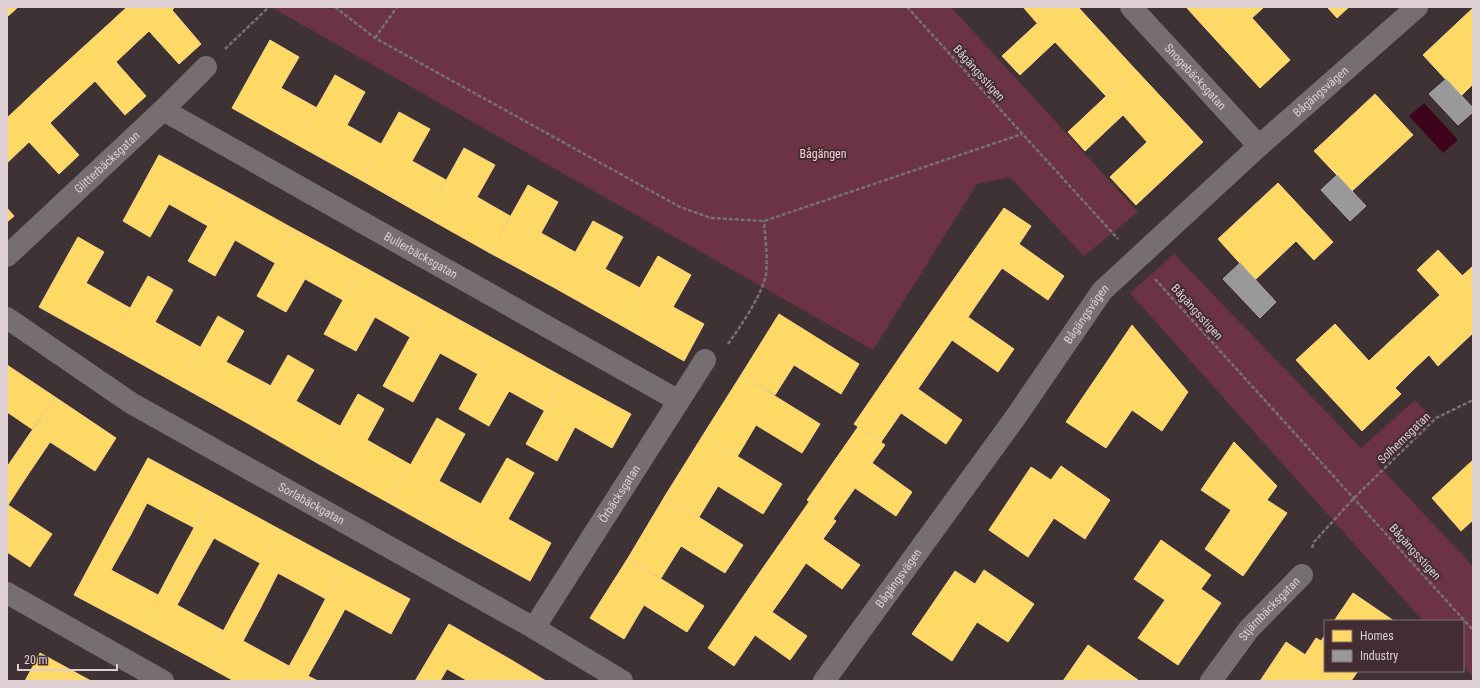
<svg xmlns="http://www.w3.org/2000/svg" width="1480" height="688" font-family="'Roboto Condensed',sans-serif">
	<rect width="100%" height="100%" fill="#3e3235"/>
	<path fill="#6b3343" d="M271 7H951L1138 212 1084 256 1010 177 977 184 873 350Z
		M1174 254 1361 448 1415 400 1431 418 1377 464 1473 566V677L1463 666V621H1423L1130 293Z"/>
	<path fill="#3d041b" d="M1424 103 1458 140 1443 153 1409 116Z"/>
	<path fill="#ffd966" stroke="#f5d686" d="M7 7H17V8L7 17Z
		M127 7H175L172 10 201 44 179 64 149 31 134 45 113 20Z
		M1023 7H1055L1037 23Z
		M1055 7H1078L1135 69 1106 96 1055 42 1020 75 1002 56Z
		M1186 7H1231L1206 29Z
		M1231 7H1264L1252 18 1290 60 1260 88 1206 29Z
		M1327 7H1349L1337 18Z
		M1473 8V84L1461 96 1423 55Z
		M113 20 134 45 116 62 146 96 125 115 95 81 67 107 45 82Z
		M270 40 299 57 281 88 317 108 296 144 232 108Z
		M1135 69 1203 142 1136 205 1110 177 1147 142 1123 115 1085 151 1068 132Z
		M335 75 365 92 347 125 381 144 361 180 296 144Z
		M45 82 67 107 50 123 79 155 59 174 29 142 7 163V118Z
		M1375 94 1413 135 1352 191 1314 151Z
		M399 112 430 129 412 161 446 180 426 217 361 180Z
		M464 148 495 165 477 197 510 216 490 253 426 217Z
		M159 155 227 192 208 226 169 204 150 237 123 221Z
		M1278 183 1333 242 1314 260 1296 241 1255 280 1218 239Z
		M528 185 558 202 541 233 575 252 555 288 490 253Z
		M227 192 294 229 275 263 235 240 215 276 188 261Z
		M7 208 14 216 7 222Z
		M1004 208 1031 226 1019 244 1064 276 1048 300 1002 268 981 298 954 279Z
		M593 221 623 237 605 269 640 288 619 324 555 288Z
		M294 229 362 266 343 300 305 279 286 312 257 296Z
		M78 237 104 252 86 283 130 308 109 346 39 307Z
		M1438 250 1473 287V333L1438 366 1429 355 1413 370 1387 344 1440 295 1417 270Z
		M658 256 691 275 673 307 704 324 684 361 619 324Z
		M362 266 429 303 410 337 375 317 356 351 324 334Z
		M1473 266V287L1462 276Z
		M148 276 173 290 155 322 200 347 179 385 109 346Z
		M954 279 981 298 968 317 1014 349 998 372 952 340 931 370 904 351Z
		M429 303 496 340 478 374 440 353 413 402 383 386Z
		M779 314 859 364 841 394 794 365 775 395 741 375Z
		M218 316 244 331 226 362 271 386 249 424 179 385Z
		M1335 324 1369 361 1387 344 1413 370 1395 388 1401 394 1362 431 1296 360Z
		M1132 325 1188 392 1162 431 1132 410 1106 448 1066 422Z
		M496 340 563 377 545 411 509 391 489 426 459 409Z
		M904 351 931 370 918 389 962 420 946 444 901 413 881 442 854 424Z
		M288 355 314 370 296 401 340 426 319 464 249 424Z
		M7 365 55 397 32 429 7 412Z
		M741 375 820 424 802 453 756 425 737 457 703 435Z
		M563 377 631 414 612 448 575 427 557 461 526 444Z
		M358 394 384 409 367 440 411 465 389 503 319 464Z
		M55 397 116 438 95 471 50 442 29 473 11 461Z
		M437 418 465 434 439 481 481 504 459 542 389 503Z
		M858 427 885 445 872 463 912 492 896 516 855 488 833 519 807 500Z
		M703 435 782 484 763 514 718 486 699 517 665 496Z
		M1234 442 1277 486 1267 500 1287 513 1243 576 1205 549 1231 510 1201 490Z
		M148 458 213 493 195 528 147 503 130 536 111 526Z
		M507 458 534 473 508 519 551 543 530 581 459 542Z
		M1473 460V520L1461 531 1432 498Z
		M11 461 29 473 8 505 52 534 30 567 7 552V467Z
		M1061 466 1110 500 1085 539 1054 518 1028 557 989 530 1031 467 1051 480Z
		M213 493 279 529 260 563 214 538 195 572 176 561Z
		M665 496 743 545 725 573 681 546 661 578 628 558Z
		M809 502 836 521 823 539 860 565 842 589 806 563 785 594 758 575Z
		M111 526 130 536 111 570 158 595 140 630 74 595Z
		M279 529 344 564 326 599 278 573 261 607 242 596Z
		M1161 540 1211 575 1201 589 1221 603 1178 665 1138 638 1165 600 1134 579Z
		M628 558 704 606 687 632 644 605 624 639 590 618Z
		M176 561 195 572 177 605 224 631 205 665 140 630Z
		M344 564 410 599 391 634 345 609 327 642 308 632Z
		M984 570 1034 604 1008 642 977 622 952 661 912 634 955 571 975 584Z
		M758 575 785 594 772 612 807 636 790 660 755 635 734 666 708 648Z
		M1353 593 1394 621H1334Z
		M242 596 261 607 243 641 289 666 281 681H234L205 665Z
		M449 624 513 661 502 681H468L447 669 440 681H415Z
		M308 632 327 642 308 676 318 681H281Z
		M1325 635V668L1305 655 1316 638 1321 641Z
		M1286 642 1325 668V671H1329L1344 681H1260Z
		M1088 645 1138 680 1137 681H1063Z
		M40 653 91 681H25Z
		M513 661 546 681H502Z
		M1329 671H1358L1351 681H1344Z"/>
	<path fill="#999" stroke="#ada9aa" d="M1446 79 1473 108V112L1458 125 1429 94Z
		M1337 175 1366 206 1350 221 1321 190Z
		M1240 263 1276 302 1260 318 1223 279Z"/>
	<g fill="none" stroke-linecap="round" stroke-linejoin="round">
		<path stroke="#787172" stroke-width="2.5" stroke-dasharray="4 2" stroke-linecap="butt" d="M335 7 375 38 680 207 711 218 764 221 1022 134
			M907 7 1118 239
			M375 38 397 7
			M225 49 269 7
			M1155 279 1473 630
			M728 344C741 325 762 296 766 274 768 256 765 238 764 221
			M1312 548 1314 542 1354 498 1436 418 1473 400"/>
		<g stroke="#776e70" stroke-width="22">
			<path id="s1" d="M1131 7 1259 146"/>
			<path id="s2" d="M163 110 679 401"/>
			<path id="s3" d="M7 256 163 110 206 67"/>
			<path id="s4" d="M7 318 131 403 534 628 622 681"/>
			<path d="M7 593 163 681"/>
			<path id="s5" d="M534 628 705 360"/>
			<path id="s6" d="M824 681 1015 418 1102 291 1259 146 1417 7"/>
			<path id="s7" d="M1211 681 1249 629 1302 575"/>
		</g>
	</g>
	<g text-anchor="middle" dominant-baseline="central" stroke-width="4" stroke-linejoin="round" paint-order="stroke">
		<g font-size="12" fill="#ddcfd2" stroke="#422e32">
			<text transform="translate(979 73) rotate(48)">Bågängsstigen</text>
			<text stroke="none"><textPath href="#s1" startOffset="95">Snogebäcksgatan</textPath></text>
			<text stroke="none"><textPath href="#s6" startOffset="775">Bågängsvägen</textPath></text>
			<text stroke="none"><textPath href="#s3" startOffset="137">Glitterbäcksgatan</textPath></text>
			<text stroke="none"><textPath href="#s2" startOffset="296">Bullerbäcksgatan</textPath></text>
			<text transform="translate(1197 312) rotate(48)">Bågängsstigen</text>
			<text stroke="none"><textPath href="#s6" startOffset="451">Bågängsvägen</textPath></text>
			<text transform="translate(1404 438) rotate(-44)">Solhemsgatan</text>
			<text stroke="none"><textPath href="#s5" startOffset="159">Örbäcksgatan</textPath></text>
			<text stroke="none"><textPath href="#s4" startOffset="357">Sorlabäckgatan</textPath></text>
			<text transform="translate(1415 552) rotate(48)">Bågängsstigen</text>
			<text stroke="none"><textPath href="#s6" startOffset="127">Bågängsvägen</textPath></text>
			<text stroke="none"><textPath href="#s7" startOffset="93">Stjärnbäcksgatan</textPath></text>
		</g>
		<g font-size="12" fill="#ffccd7" stroke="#422e32">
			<text x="823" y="154">Bågängen</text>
		</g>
	</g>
	<rect width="1480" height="688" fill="none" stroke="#ddcfd2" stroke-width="16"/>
	<rect x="1324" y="620" width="140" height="52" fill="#422e32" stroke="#806e72"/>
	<rect x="1332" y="630" width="20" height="12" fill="#ffd966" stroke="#806e72"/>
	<text x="1360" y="640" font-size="12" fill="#ddcfd2">Homes</text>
	<rect x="1332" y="650" width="20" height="12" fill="#999999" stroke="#806e72"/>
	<text x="1360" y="660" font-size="12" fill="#ddcfd2">Industry</text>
	<path d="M18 664v6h99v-6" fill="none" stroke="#ddcfd2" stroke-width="2"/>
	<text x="24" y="664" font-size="12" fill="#ddcfd2" stroke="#422e32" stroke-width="3" paint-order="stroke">20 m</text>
</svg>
